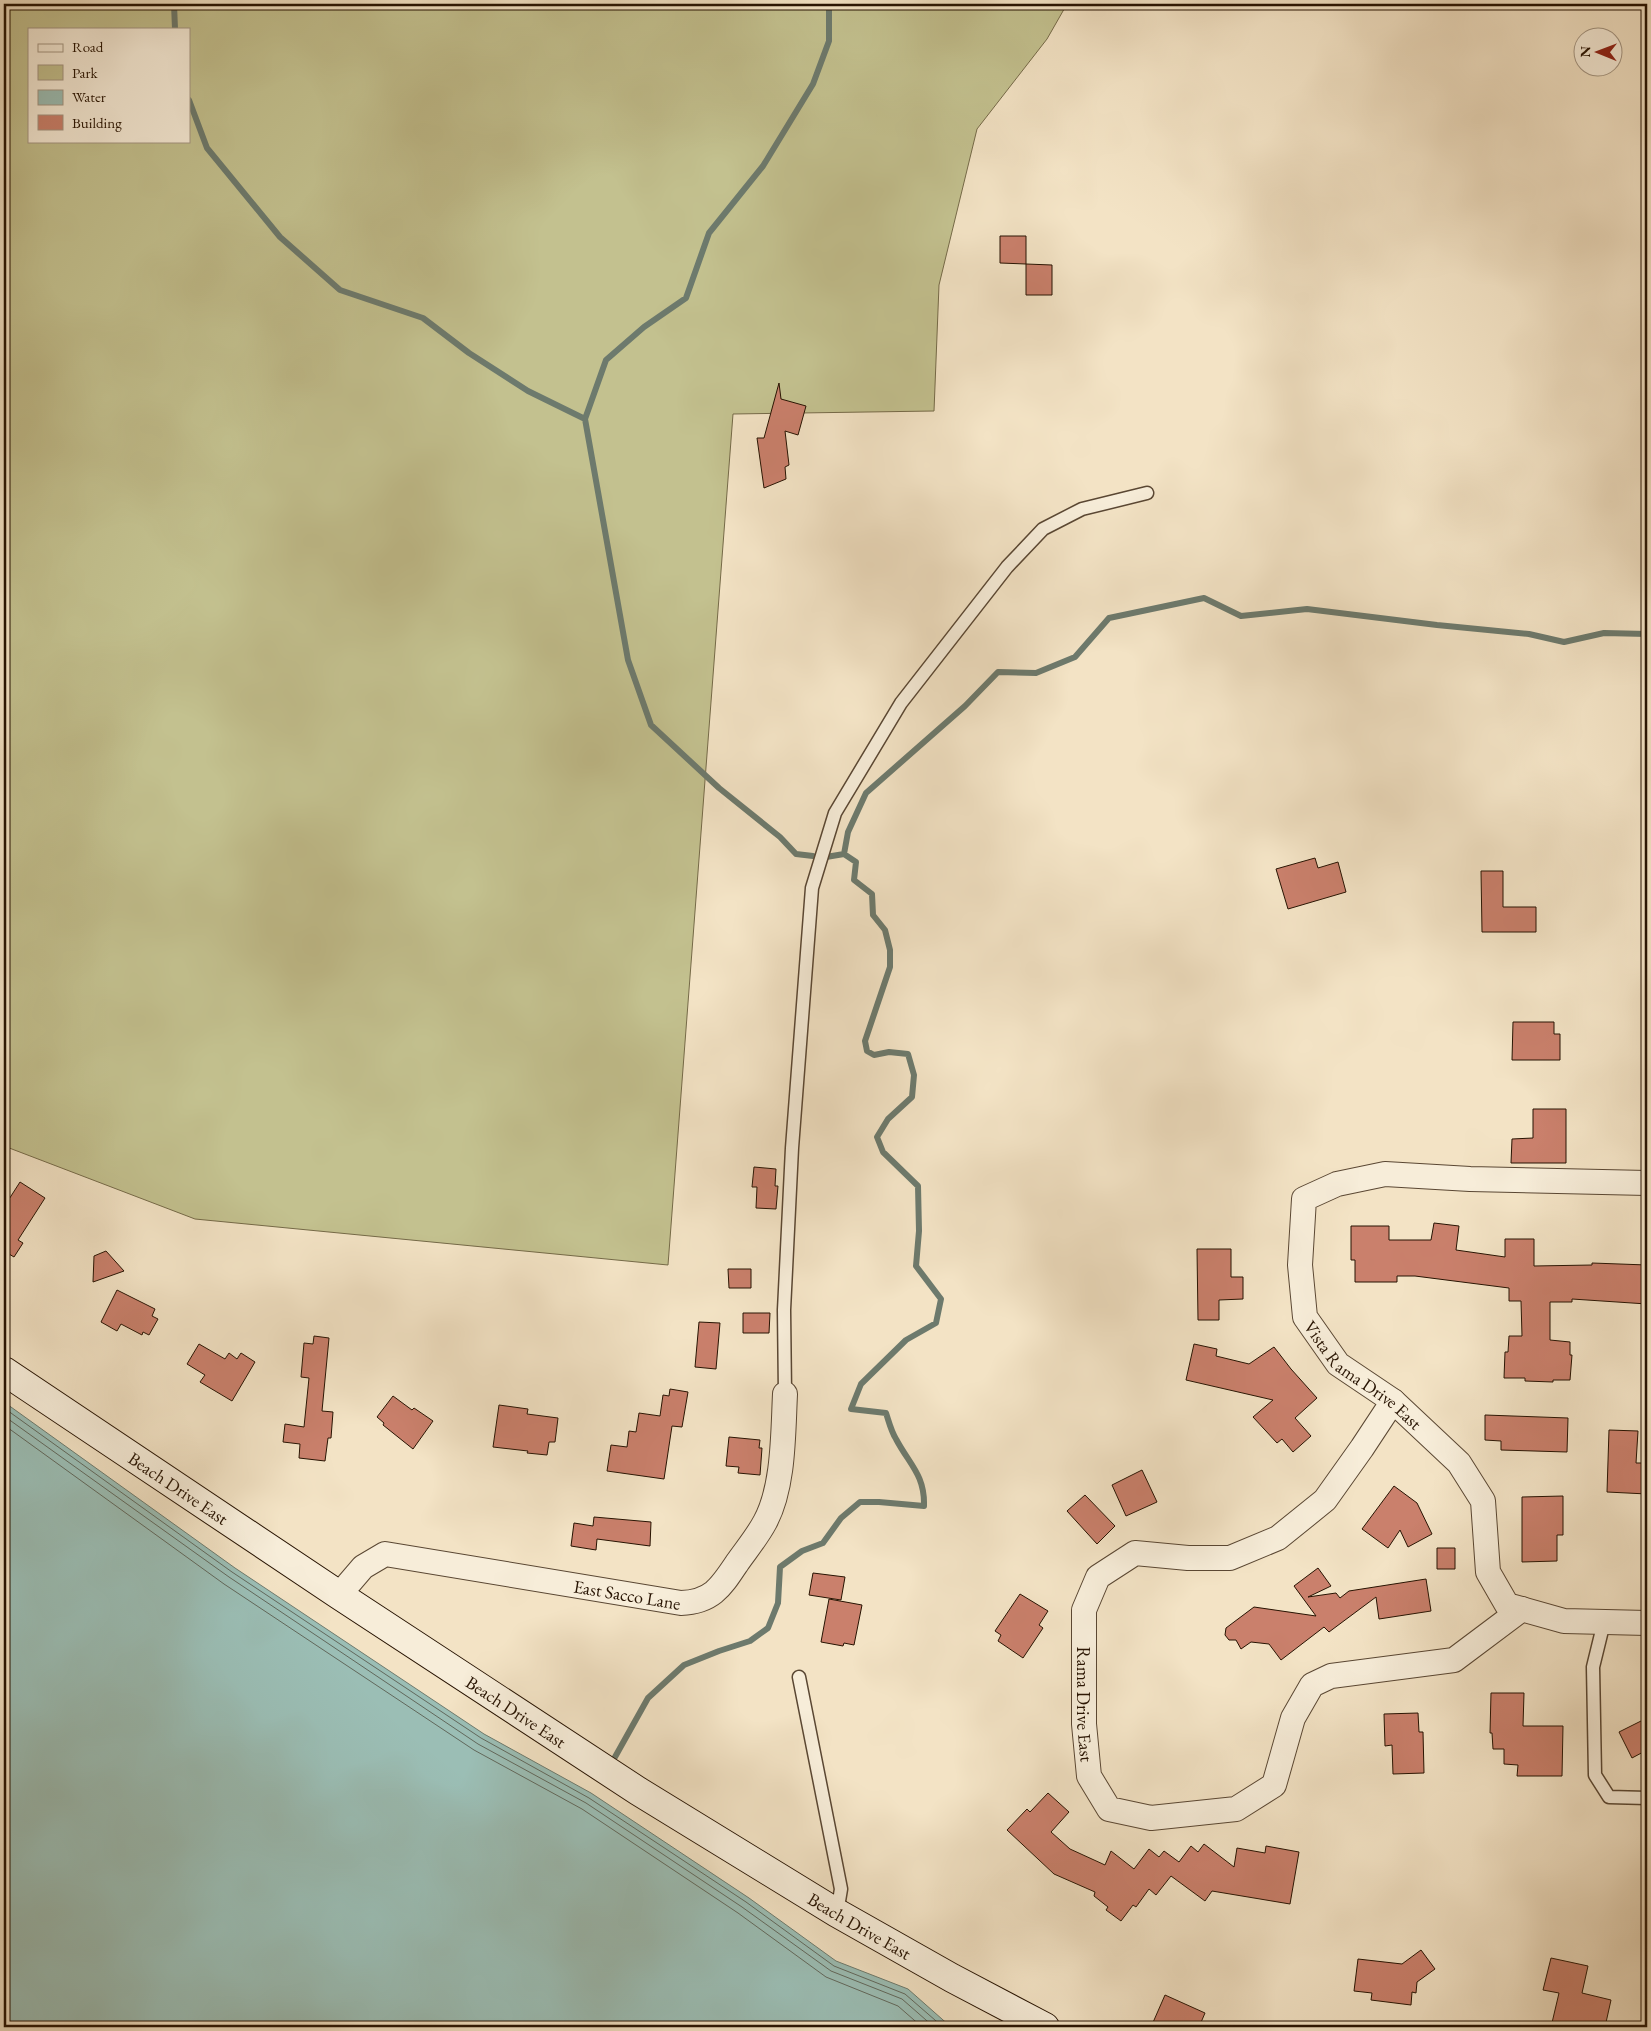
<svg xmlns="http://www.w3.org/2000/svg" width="1651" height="2031" font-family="'EB Garamond',serif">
	<rect width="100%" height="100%" fill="#f3e3c5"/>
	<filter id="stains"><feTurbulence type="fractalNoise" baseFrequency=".004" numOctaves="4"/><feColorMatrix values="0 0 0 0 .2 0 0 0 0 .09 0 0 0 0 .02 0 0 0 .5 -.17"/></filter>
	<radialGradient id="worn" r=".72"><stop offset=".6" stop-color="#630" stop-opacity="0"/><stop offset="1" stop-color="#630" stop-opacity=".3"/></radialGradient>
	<path fill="#c3c18f" stroke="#756a48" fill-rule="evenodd" d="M4 4H1067L1047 39 977 129 939 285 934 411 733 414 668 1265 195 1219 4 1146ZM29 29H189V141H29Z"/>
	<path fill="#9bbeb5" stroke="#6d7a6d" d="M4 1402 235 1568 484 1734 591 1793 749 1898 836 1961 908 1989 951 2027H4Z"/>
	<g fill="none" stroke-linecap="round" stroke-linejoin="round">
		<path stroke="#61685c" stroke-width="1" d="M4 1408 232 1572 481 1738 589 1798 746 1902 834 1966 905 1994 943 2027
			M4 1416 229 1577 478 1744 586 1803 742 1907 831 1971 902 1999 934 2027
			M4 1425 224 1584 474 1750 582 1809 738 1913 826 1977 898 2006 922 2027"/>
		<path stroke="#6d7a6d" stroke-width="6" d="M174 4 175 29
			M189 100 207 148 280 237 340 290 423 318 469 353 528 391 585 419
			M844 854 848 832 866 793 965 706 998 672 1036 673 1075 657 1109 618 1204 598 1241 616 1307 609 1437 625 1529 634 1564 642 1604 633 1647 634
			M813 856 796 854 780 837 719 788 651 725 628 660 585 419 606 360 644 327 686 298 709 233 763 166 813 84 829 41V4
			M615 1757 648 1698 684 1665 719 1651 750 1641 768 1628 778 1603 780 1567 802 1551 823 1543 841 1518 860 1502H879L924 1506C925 1475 909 1464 896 1439 891 1431 889 1422 886 1413L851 1409 861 1384 906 1340 936 1323 941 1299 916 1266 919 1231 918 1186 883 1152 877 1137 888 1119 912 1097 914 1075 908 1054 889 1052 874 1055 867 1051 865 1041 890 967V950L885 930 873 915 872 894 854 880 856 862 844 854 826 857"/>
	</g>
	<path fill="#ca806c" stroke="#271302" d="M1000 236H1026V264L1000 263Z
		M1026 264 1052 265V295H1026Z
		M779 383 781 399 806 406 798 435 785 431 789 465 785 467 786 479 764 488 757 438H764Z
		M1315 858 1318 868 1338 862 1346 892 1288 909 1276 869Z
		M1481 871H1503V907H1536V932H1482Z
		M1513 1022H1554V1034H1560V1060H1512Z
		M1533 1109H1566V1163H1511L1512 1139 1533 1138Z
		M754 1167 776 1169 775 1186H778L776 1209 756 1208 757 1187H752Z
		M20 1182 45 1198 18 1240 23 1243 14 1257 9 1254 4 1262V1207Z
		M1434 1223 1459 1226 1456 1250 1505 1257V1239H1534V1266L1592 1265V1263L1647 1265V1304L1572 1299V1302H1550V1340L1570 1342V1355H1572L1570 1380H1553V1382L1525 1381V1378H1504L1505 1352H1508L1509 1336H1522L1521 1301H1509V1288L1415 1276H1397V1282H1355V1260H1351V1226H1389V1240H1431Z
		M1197 1249H1231V1277H1243V1299L1219 1300V1320H1198Z
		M106 1251 124 1271 93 1282 94 1256Z
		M728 1269H751V1288H729Z
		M117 1290 155 1309 152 1316 158 1319 149 1335 143 1332 142 1335 121 1324 117 1331 101 1322Z
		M743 1313H770L769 1333H743Z
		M699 1322 720 1323 716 1369 695 1367Z
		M314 1336 329 1338 322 1411 333 1412 331 1438H328L325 1461 299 1458 300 1444 283 1442 285 1424 304 1427 309 1378 301 1377 304 1343 313 1344Z
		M199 1344 225 1359 229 1353 237 1359 241 1353 255 1362 232 1401 200 1382 205 1375 187 1364Z
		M1194 1344 1217 1349 1216 1356 1249 1364 1274 1347 1291 1369 1317 1398 1295 1418 1311 1436 1293 1452 1282 1439 1277 1443 1253 1417 1273 1400 1186 1380Z
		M670 1389 688 1392 682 1427 672 1426 664 1479 607 1471 611 1445 627 1447 629 1431 636 1432 639 1413 660 1416 663 1395 669 1396Z
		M393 1396 412 1410 414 1408 433 1421 413 1449 383 1425 384 1423 377 1417Z
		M499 1405 528 1409 527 1414 558 1418 555 1442H549L547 1455 527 1453 528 1451 493 1447Z
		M1485 1415 1568 1418 1567 1452 1501 1450V1441L1485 1440Z
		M1609 1430 1638 1431 1636 1463H1647V1494L1607 1492Z
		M729 1437 760 1440 759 1448H762L760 1475 738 1473 739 1467 726 1466Z
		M1142 1470 1157 1502 1126 1516 1112 1485Z
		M1394 1486 1417 1503 1432 1534 1408 1547 1400 1530 1388 1548 1362 1529Z
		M1085 1495 1115 1526 1097 1544 1067 1511Z
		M1563 1496V1535H1557V1561L1522 1562V1497Z
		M594 1517 651 1522 650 1546 597 1539 596 1550 571 1546 574 1523 593 1526Z
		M1437 1548H1455V1569H1437Z
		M1318 1568 1331 1586 1308 1597 1336 1593 1340 1598 1349 1591 1426 1579 1431 1611 1379 1619 1376 1597 1329 1632 1324 1627 1281 1660 1269 1644 1251 1642 1241 1649 1236 1640H1229L1225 1635 1226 1628 1254 1607 1316 1616 1294 1586Z
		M813 1573 845 1577 841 1600 809 1595Z
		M1020 1594 1048 1611 1039 1625 1043 1628 1023 1658 998 1641 1001 1635 995 1631Z
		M829 1599 862 1605 854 1645 844 1643 843 1646 821 1642Z
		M1491 1693H1524L1523 1726H1563L1562 1776H1517L1518 1765 1504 1764V1749H1493L1492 1733H1490Z
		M1418 1713 1419 1732H1423L1424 1773 1393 1774 1392 1745 1385 1746 1384 1714Z
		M1647 1718V1750L1632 1758 1619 1732Z
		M1048 1793 1069 1812 1051 1832 1070 1849 1105 1865 1111 1851 1134 1869 1149 1849 1159 1857 1164 1851 1179 1862 1191 1846 1198 1852 1204 1844 1234 1867 1237 1848 1265 1853 1266 1846 1299 1852 1290 1904 1212 1891 1205 1901 1171 1876 1156 1895 1149 1889 1136 1907 1133 1905 1121 1921 1106 1910 1108 1907 1094 1896 1095 1892 1054 1874 1007 1830 1027 1809 1030 1812Z
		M1421 1950 1435 1969 1417 1982 1416 1993 1412 1992 1411 2005 1371 2000 1372 1993 1354 1991 1358 1959 1402 1964Z
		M1551 1958 1588 1966 1582 1993 1611 2000 1605 2027H1551L1559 1993 1543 1990Z
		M1165 1995 1205 2013 1199 2027H1151Z"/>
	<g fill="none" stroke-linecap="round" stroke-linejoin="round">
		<g stroke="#5a4733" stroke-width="15">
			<path id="service" d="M785 1394 784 1310 792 1148 812 888 835 813 901 703 1007 567 1043 529 1082 509 1147 493
				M1604 1622 1593 1667 1595 1775 1609 1797 1647 1798
				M799 1677 841 1889 837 1913"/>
		</g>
		<g stroke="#5a4733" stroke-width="26">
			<g id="minor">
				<path id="s1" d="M1647 1183 1470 1179 1385 1174 1337 1184 1304 1199 1300 1265 1305 1317 1338 1364 1393 1401 1459 1463 1483 1501 1488 1572 1507 1605 1564 1621 1647 1623"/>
				<path id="s2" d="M1393 1401 1362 1448 1325 1500 1278 1538 1230 1558H1188L1135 1553 1098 1577 1084 1610V1724L1089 1776 1109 1809 1151 1818 1236 1809 1274 1785 1293 1718 1312 1685 1331 1676 1454 1660 1522 1609"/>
				<path id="s3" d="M339 1595 363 1567 385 1554 681 1603C712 1602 721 1587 737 1563 746 1550 757 1537 765 1522 784 1487 783 1434 785 1394"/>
			</g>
		</g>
		<g stroke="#271302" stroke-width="30">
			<g id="secondary">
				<path id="s4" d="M4 1371 339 1595 638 1791 837 1913 952 1978 1045 2027"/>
			</g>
		</g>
		<use href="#service" stroke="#f7edd9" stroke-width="12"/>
		<use href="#minor" stroke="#f7edd9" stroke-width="24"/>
		<use href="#secondary" stroke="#f7edd9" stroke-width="28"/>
	</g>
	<g text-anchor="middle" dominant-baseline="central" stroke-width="4.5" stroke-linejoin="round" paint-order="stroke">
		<g font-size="18" fill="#271302" stroke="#f7edd9">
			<text stroke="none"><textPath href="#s1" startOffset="549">Vista Rama Drive East</textPath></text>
			<text stroke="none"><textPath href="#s4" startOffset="210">Beach Drive East</textPath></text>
			<text stroke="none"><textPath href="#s3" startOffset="308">East Sacco Lane</textPath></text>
			<text stroke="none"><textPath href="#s2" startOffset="502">Rama Drive East</textPath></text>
			<text stroke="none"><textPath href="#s4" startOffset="615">Beach Drive East</textPath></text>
			<text stroke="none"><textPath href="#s4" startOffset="1020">Beach Drive East</textPath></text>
		</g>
	</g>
	<rect width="1651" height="2031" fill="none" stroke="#f3e3c5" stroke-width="20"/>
	<rect x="5" y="5" width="1641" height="2021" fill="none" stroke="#271302" stroke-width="2.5"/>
	<rect x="10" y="10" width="1631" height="2011" fill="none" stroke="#271302"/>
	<rect x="28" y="28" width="162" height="115" fill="#f7edd9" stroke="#a49683"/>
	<rect x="38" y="44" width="25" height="8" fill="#f7edd9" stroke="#a49683"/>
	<text x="72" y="52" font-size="15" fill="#271302">Road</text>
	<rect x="38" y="65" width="25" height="15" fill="#c3c18f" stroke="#a49683"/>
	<text x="72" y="78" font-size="15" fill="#271302">Park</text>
	<rect x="38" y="90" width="25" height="15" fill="#9bbeb5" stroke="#a49683"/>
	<text x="72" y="102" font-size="15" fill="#271302">Water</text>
	<rect x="38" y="115" width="25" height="15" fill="#ca806c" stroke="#a49683"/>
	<text x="72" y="128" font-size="15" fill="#271302">Building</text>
	<g transform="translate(1598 52) rotate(271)"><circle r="24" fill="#f7edd9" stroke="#a49683"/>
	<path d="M0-4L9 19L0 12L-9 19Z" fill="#8f2418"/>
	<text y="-8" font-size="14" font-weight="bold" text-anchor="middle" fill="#271302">N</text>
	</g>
	<rect width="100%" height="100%" filter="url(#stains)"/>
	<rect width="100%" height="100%" fill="url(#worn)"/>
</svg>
